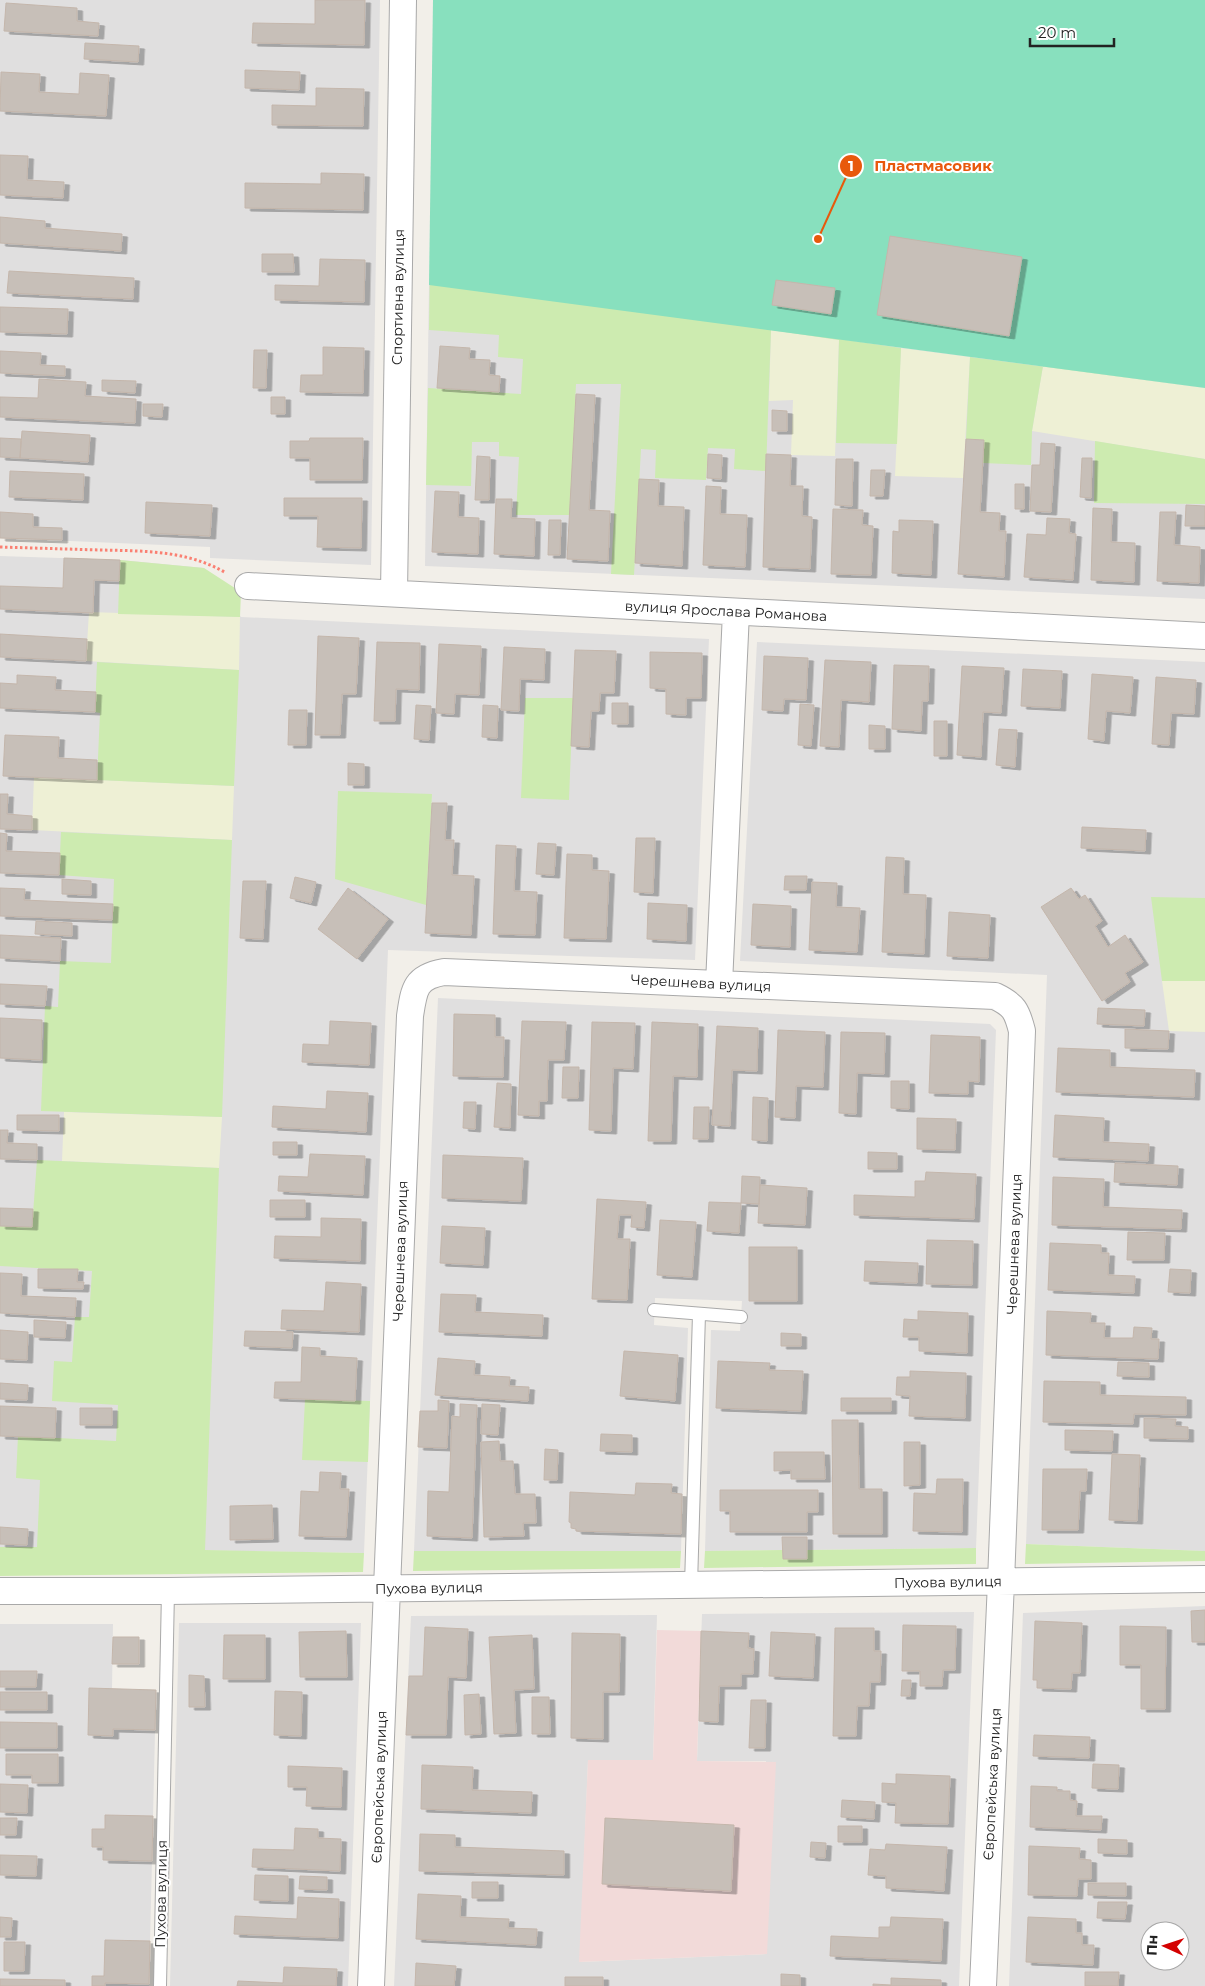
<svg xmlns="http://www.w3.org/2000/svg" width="1205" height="1986" font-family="Montserrat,sans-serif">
	<defs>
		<filter id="shadow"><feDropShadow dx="5.5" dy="3" stdDeviation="0" flood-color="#0004"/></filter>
	</defs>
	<rect width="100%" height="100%" fill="#f2efe9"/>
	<path fill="#e0dfdf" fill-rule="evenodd" d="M0 0H380L371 565 210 558V547L0 538Z
		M429 285 1205 388V599L425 566Z
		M0 556 120 560 204 568 241 617 709 639 695 960 388 950 364 1553 0 1547Z
		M757 642 1205 662V1551L1026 1544 1047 975 740 961Z
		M438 998 990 1024 996 1030 976 1548 807 1550V1559H783L782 1550 705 1551 711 1330 740 1331 742 1301 655 1298 654 1325 688 1328 681 1551H414Z
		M1205 1606V1986H1009L1023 1613ZM1150 1931H1180V1961H1150Z
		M974 1612 959 1986H394L411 1616 657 1615 653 1760H588L580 1962 767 1954 766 1761H697L702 1614Z
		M179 1623H361L348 1986H170Z
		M0 1624H113L112 1689 156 1690 149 1986H0Z"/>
	<path fill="#f2dad9" d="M657 1630 701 1631 697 1761 776 1762 767 1954 579 1962 588 1760H653Z"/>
	<path fill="#eef0d5" d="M771 330 839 340 835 456 791 455 793 400 769 401Z
		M901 348 970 357 963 478 895 476Z
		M1043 366 1205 388V459L1032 431Z
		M89 612 240 617 239 670 86 661Z
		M34 777 234 786 232 840 32 830Z
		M1162 981H1205V1032L1169 1031Z
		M64 1112 222 1117 219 1168 62 1161Z"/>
	<path fill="#cdebb0" d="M431 193 847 340 901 348 897 444 836 443 839 340 771 330 766 471 734 469 735 449 708 448 706 480 655 478 656 450 641 449 634 575 611 574 621 384H576L570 515H516L519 457 499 456V442H472L471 486 426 485 428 388 521 394 523 359 498 357 499 335 429 330Z
		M970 357 1205 388 1043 366 1032 431 1031 465 983 463 984 440 966 439Z
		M1095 441 1205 459V504L1094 503Z
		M120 560 204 568 241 592 240 617 118 614Z
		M97 662 239 670 234 786 97 780 100 713 95 712Z
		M525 698H573L569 800 521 798Z
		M338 791 432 794 426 905 335 879Z
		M61 832 232 840 222 1117 41 1111 45 1006 58 1007 60 961 111 963 114 879 59 875Z
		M1151 897 1205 898V981H1162Z
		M37 1160 219 1168 205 1550 364 1553 363 1572 0 1576V1547H37L40 1480 16 1478 18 1436 116 1441 118 1405 52 1401 54 1361 72 1362 75 1317H89L92 1271 0 1266V1226L32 1227Z
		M305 1399 370 1401 368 1462 302 1460Z
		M1026 1544 1205 1551V1561L1025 1564Z
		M976 1548V1564L704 1568 705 1551 783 1550V1559H807V1550Z
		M414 1551H681L680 1568 413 1571Z"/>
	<path fill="#88e0be" d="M433 0H1205V388L429 285Z"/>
	<path fill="#c7bfb8" stroke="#c4b6ab" filter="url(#shadow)" d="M315 0H365L364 45 252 43 253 23 315 24Z
		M6 3 77 8V21L99 23 98 36 4 31Z
		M85 43 139 46 138 62 84 59Z
		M245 70 300 72 299 90 245 88Z
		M1 72 40 74 39 92 79 94 80 73 109 75 106 116 0 111Z
		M316 88 364 89 363 126 272 125V105L316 106Z
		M0 155 28 156 27 180 64 182 63 198 0 195Z
		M321 173 364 174 363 210 245 208V183L321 184Z
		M0 217 45 221V228L122 234 121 251 0 243Z
		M890 236 1022 257 1009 336 877 315Z
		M262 254H293L294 272H262Z
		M320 259 365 260 364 302 275 300V285L319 286Z
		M9 271 134 278 133 299 7 293Z
		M776 280 835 288 831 314 772 305Z
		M0 307 68 309 67 334 0 332Z
		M440 346 470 348 469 359 490 360 489 375 500 376 499 392 437 388Z
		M323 347 364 348 363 393 300 392 301 375H323Z
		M254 350H267L266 388H253Z
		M0 351 41 353 40 365 65 366V376L0 373Z
		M39 379 86 382 85 396 136 399 135 423 0 417V397L38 398Z
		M102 380 136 381 135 393 102 391Z
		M576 394 595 395 589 510 610 511 608 561 567 559Z
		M271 397H285V414H271Z
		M143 404H163L162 417 143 416Z
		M772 410 787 411V431H772Z
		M22 431 90 435 88 462 20 458Z
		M0 438 21 439 20 458 0 457Z
		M310 438H363L362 480H310V458H290V441H309Z
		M966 439 984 440 980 512 1000 513 999 531H1006L1004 577 958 574Z
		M1041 443 1055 444 1051 512 1030 511 1032 465H1040Z
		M708 454 722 455 721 479 707 478Z
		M766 454 791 455 790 486H803L802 516 812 517 810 569 763 567Z
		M477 456 490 457 489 500H475Z
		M1082 458H1092L1091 498 1080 497Z
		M836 459H853L852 506 835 505Z
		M871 470H885L883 496H870Z
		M10 471 84 474 83 500 9 497Z
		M639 479 659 480 658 506 684 507 682 566 635 563Z
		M1015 484H1024V509H1015Z
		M706 486 721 487 720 514 747 515 745 567 703 565Z
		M435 491 459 492 458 517 479 518 478 554 432 552Z
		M284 498H362L361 548 317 547 318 516H284Z
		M496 499H512L511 518 535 519 534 556 494 554Z
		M146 502 212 505 210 536 145 533Z
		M1186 505 1205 506V526H1185Z
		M1093 508 1112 509 1111 542 1135 543 1134 582 1091 580Z
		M833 509 863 510 862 525 873 526 871 575 831 574Z
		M0 512 33 514V527L62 528V540L0 538Z
		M1160 512H1176L1174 545 1200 547 1199 583 1157 581Z
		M1047 518 1070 519 1069 533 1076 534 1073 580 1024 577 1027 534 1046 535Z
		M549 520H561L560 555H548Z
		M899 520 933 521 931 575 892 573 893 531 899 532Z
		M64 558 120 560 119 581 94 580 93 613 0 609V586L63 588Z
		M0 634 87 639 86 661 0 657Z
		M318 636 359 638 356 694H342L340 735H315Z
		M377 642 420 643 419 690 396 689 395 721H374Z
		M439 644 481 646 479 695 455 694 454 714 436 713Z
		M504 647 545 649 544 680 520 679 519 711 501 710Z
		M575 650 616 651 614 693H600L599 711H591L589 747 571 746Z
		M650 652 702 653 701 698H686V715L666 714V689L650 688Z
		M764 656 808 658 806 700 784 699 783 711 762 710Z
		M825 660 871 662 869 702 841 700 839 747 820 746Z
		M894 665 929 666 928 701H922L921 731 892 729Z
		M962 666 1004 668 1001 713 983 712 981 757 957 755Z
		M1023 669 1062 671 1060 708 1021 706Z
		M1092 674 1133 677 1130 713 1106 711 1104 741 1088 739Z
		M17 675 56 677 55 690 96 692 95 712 0 708V683L17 684Z
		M1156 677 1196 680 1194 714 1171 713 1169 745 1152 744Z
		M612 703H628V724H612Z
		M800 704 814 705 811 746 798 745Z
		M416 705 431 706 429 740 414 739Z
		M483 705 498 706 497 738 482 737Z
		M289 710H307L306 745H288Z
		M934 721H947V756H934Z
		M869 725 885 726V749H869Z
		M999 729 1017 730 1015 767 996 765Z
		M5 735 59 737 58 758 97 760V780L3 776Z
		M348 763 364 764V785H348Z
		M0 794H8L7 814 32 816V830L0 829Z
		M432 803H447L445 840H454L452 875 474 876 471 935 425 933Z
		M1082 827 1146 830 1145 851 1081 848Z
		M0 833 7 834 6 851 60 853 59 875 0 873Z
		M636 838H655L653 893 634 892Z
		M538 843 556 844 554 875 536 874Z
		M496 845 516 846 514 891 537 892 535 935 493 934Z
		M567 854 592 855V870L609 871 606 939 564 938Z
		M886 857 904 858 903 894 926 895 924 954 882 952Z
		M785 876H807L806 890H784Z
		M295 877 316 882 311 903 290 898Z
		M62 879 91 881V895L62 894Z
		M243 881H266L263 939 240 938Z
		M812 882 837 883 836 907 860 908 857 952 809 950Z
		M0 888 25 889 24 900 113 904 112 920 0 916Z
		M348 888 388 919 357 959 318 929Z
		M1071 888 1079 899 1085 895 1102 921 1095 926 1108 947 1125 935 1143 962 1125 973 1130 982 1102 1001 1041 907Z
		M648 903 687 905 686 941 647 939Z
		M753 904 791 906 790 947 751 945Z
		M949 912 990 915 988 958 947 956Z
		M36 921 72 923V936L35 934Z
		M0 935 61 938 60 961 0 958Z
		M0 984 47 986 45 1006 0 1004Z
		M1098 1008 1145 1010 1144 1026 1097 1024Z
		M454 1014 495 1015V1037H504L503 1077 453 1076Z
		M0 1018 42 1020 41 1060 0 1058Z
		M330 1021 371 1023 369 1065 302 1062 303 1044 329 1045Z
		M522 1021 566 1022 564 1060H548L547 1101H539V1116L518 1115Z
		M592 1022 635 1023 633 1069 613 1068 611 1131 589 1130Z
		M652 1022 698 1024 697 1077 673 1076 671 1141H648Z
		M717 1026 758 1028 757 1071 732 1070 730 1126 712 1125Z
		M1125 1029 1169 1031 1168 1049 1125 1048Z
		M778 1030 825 1032 823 1087 796 1086 795 1118 775 1117Z
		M841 1032 885 1033 884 1074 857 1073 856 1114 839 1113Z
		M931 1035 980 1037 979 1082 968 1081V1094L929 1093Z
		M1058 1048 1110 1050V1067L1195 1070 1194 1097 1056 1092Z
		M563 1067H579L578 1098H562Z
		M891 1081H909V1109L891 1108Z
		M497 1083 511 1084 510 1128 494 1127Z
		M327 1091 368 1093 366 1132 272 1127 273 1106 326 1109Z
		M753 1097 768 1098 767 1141 752 1140Z
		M464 1102H476L475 1129 463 1128Z
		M694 1107H709L708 1139H693Z
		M17 1115H59V1131L17 1130Z
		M1055 1115 1104 1118 1103 1142 1149 1144 1148 1161 1053 1157Z
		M917 1118 956 1119 955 1150 917 1149Z
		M0 1130H8L7 1143 37 1144V1160L0 1159Z
		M273 1142H297V1155H273Z
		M868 1152 897 1153V1169H868Z
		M310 1154 365 1156 363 1195 278 1191 279 1176 308 1177Z
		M443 1155 523 1158 521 1201 442 1198Z
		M1115 1163 1178 1166 1177 1185 1114 1182Z
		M926 1172 976 1174 974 1219 854 1215V1195L915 1197V1181H925Z
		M742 1176 760 1177 759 1204 741 1203Z
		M1053 1177 1104 1179 1103 1207 1182 1210 1181 1229 1052 1225Z
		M760 1185 807 1188 805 1225 758 1223Z
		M597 1199 646 1202 644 1228 631 1227 632 1215H619L617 1239H630L627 1300 592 1299Z
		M270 1200H305V1217H270Z
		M709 1202 741 1203 739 1233 707 1231Z
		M0 1208 33 1209 32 1227 0 1226Z
		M321 1218 361 1219 360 1261 274 1258 275 1236 321 1237Z
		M660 1220 696 1222 692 1277 657 1275Z
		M442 1226 485 1228 483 1265 440 1263Z
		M1128 1232 1165 1233 1164 1260H1127Z
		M927 1240 973 1241 972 1285 926 1284Z
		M1050 1243 1101 1245V1253H1109L1108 1275 1135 1276 1134 1293 1048 1290Z
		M749 1247H797V1301H749Z
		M865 1261 918 1263 917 1283 864 1281Z
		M38 1269H78L77 1282H84L83 1289 38 1288Z
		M1170 1269 1191 1270 1190 1293 1168 1292Z
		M0 1273 22 1274 21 1296 76 1298 75 1317 0 1313Z
		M326 1282 361 1284 359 1332 281 1329 282 1310 324 1311Z
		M441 1294 476 1295 475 1312 543 1315 542 1336 439 1332Z
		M918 1311 968 1313 967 1353 919 1351V1337H903L904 1319 918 1320Z
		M1047 1311 1091 1313 1090 1323H1105L1104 1338H1133L1134 1327 1152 1328 1151 1339H1159L1158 1359 1046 1355Z
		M34 1320 66 1322 65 1338 34 1337Z
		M0 1330 28 1332 27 1360 0 1359Z
		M245 1331 293 1332 292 1348 244 1346Z
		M781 1333 801 1334V1346H781Z
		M302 1347 320 1348V1356L357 1358 355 1401 274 1398 275 1382H301Z
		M624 1351 678 1355 675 1401 620 1396Z
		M438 1358 475 1361 474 1375 510 1377 509 1386 529 1387 528 1401 435 1395Z
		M718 1361 770 1363 769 1370 803 1371 801 1411 716 1408Z
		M1118 1362 1149 1363V1377L1117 1376Z
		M910 1371 966 1373 965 1418 909 1416 910 1396 896 1395 897 1377H910Z
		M1044 1381 1100 1382V1395L1186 1397V1415L1134 1414 1133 1424 1043 1422Z
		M0 1383 28 1385 27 1400 0 1399Z
		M841 1398H891V1411H841Z
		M438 1400 449 1401 447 1448 418 1447 420 1411H438Z
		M460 1404 477 1405 472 1538 427 1536 428 1491 449 1492 452 1416 460 1417Z
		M482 1404 500 1405 498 1435 481 1434Z
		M0 1406 56 1408 55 1438 0 1436Z
		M80 1408H112V1425H80Z
		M1144 1418 1176 1419 1175 1426 1188 1427V1439L1144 1438Z
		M832 1420H858L859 1489H882V1534H833Z
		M1065 1430 1113 1431 1112 1451 1065 1450Z
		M601 1434 632 1435V1452L600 1451Z
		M499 1441 500 1461H513L515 1494H535L536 1523H523L524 1536 484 1537 481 1442Z
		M904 1442H920V1485L904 1486Z
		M545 1449 558 1450 557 1480H544Z
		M774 1452H824L825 1479H791V1470L774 1471Z
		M1112 1454 1140 1455 1137 1521 1109 1520Z
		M1043 1469H1087L1086 1491H1080L1078 1530H1042Z
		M320 1472 341 1473 340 1489H349L346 1537 299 1536 301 1491 319 1492Z
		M937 1479H963L962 1532 913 1531 914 1493 936 1494Z
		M636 1483 672 1484 671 1493 682 1494 681 1534 576 1531V1529L571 1528V1523L569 1522 570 1492 635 1495Z
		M720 1490H818V1512H807V1532H730V1511H720Z
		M272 1505 273 1539 230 1540V1506Z
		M0 1527 28 1529 27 1545 0 1544Z
		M782 1537H807V1559H783Z
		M1205 1610V1642H1192L1191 1611Z
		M1035 1621 1082 1623 1080 1673H1072L1071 1689 1037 1688V1680H1033Z
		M903 1625 956 1626 955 1670H943L942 1686H920V1671H902Z
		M1120 1626 1166 1627 1165 1709H1141V1665H1120Z
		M425 1627 468 1629 466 1678 448 1677 446 1735H406L409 1676H423Z
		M835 1628H874V1651H881L880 1682H870L869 1706H857L856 1736H833Z
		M346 1631 347 1677H300L299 1632Z
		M701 1631 749 1633 748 1648 754 1649 753 1674H741V1686H719L718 1722 699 1721Z
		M771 1632 815 1634 813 1678 769 1676Z
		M572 1633 620 1634 619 1692H603V1739L571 1738Z
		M224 1635H265V1679H223Z
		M532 1635 534 1689 514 1690 516 1733 494 1734 489 1637Z
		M113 1637H139V1664H112Z
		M0 1671H37L36 1687H0Z
		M189 1675 204 1676 205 1707H189Z
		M902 1680H911L910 1696H901Z
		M89 1688 156 1690 155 1730 113 1729V1736L88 1735Z
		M275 1691 302 1692 301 1736 274 1735Z
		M0 1692H47V1710H0Z
		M479 1694 481 1734 465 1735 464 1695Z
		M532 1697H549L550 1734H532Z
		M751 1700H766L765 1748H749Z
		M0 1722 57 1723V1748H0Z
		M1034 1735 1090 1737 1089 1758 1033 1756Z
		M6 1754H58V1783H32V1775H6Z
		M1093 1764 1119 1765 1118 1789 1092 1788Z
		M422 1765 473 1767 472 1790 532 1792 531 1813 421 1809Z
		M288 1766 342 1768 341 1807 306 1806 307 1787H288Z
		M896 1774 950 1776 948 1824 895 1823 896 1803 882 1802V1783L896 1784Z
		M0 1784 28 1785 27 1813 0 1812Z
		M1031 1786 1057 1787V1791H1070V1800L1077 1801 1076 1816H1102L1101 1830 1030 1827Z
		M842 1800 875 1802 874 1819 841 1817Z
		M105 1815 153 1816 152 1861 103 1860V1847H92V1829H105Z
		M0 1818H17L16 1835H0Z
		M605 1818 734 1825 731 1891 602 1884Z
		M838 1826H862V1842H838Z
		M295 1828 318 1829V1838L341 1839 340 1871 252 1867 253 1849 294 1850Z
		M420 1834 455 1835V1847L564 1851V1875L419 1871Z
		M1098 1839 1127 1840V1854L1098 1853Z
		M811 1842 826 1843 825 1858 810 1857Z
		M886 1844 947 1847 944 1891 886 1888V1876L868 1875 870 1849 885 1850Z
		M1029 1846 1080 1848 1079 1859 1091 1860V1879H1078L1077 1896 1028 1895Z
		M0 1855 37 1856 36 1876 0 1875Z
		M255 1875 288 1876V1901L254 1900Z
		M300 1876 327 1877V1890L299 1889Z
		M472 1882H498V1898H472Z
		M1088 1883H1126V1896L1088 1895Z
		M418 1894 461 1896 460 1917 509 1919 508 1928 537 1929 536 1945 416 1939Z
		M298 1897 339 1899 338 1938 234 1934 235 1916 297 1919Z
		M1098 1902H1127L1125 1919 1097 1918Z
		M0 1917 12 1918 11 1937H0Z
		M891 1917 943 1919 941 1961 830 1956 831 1936 879 1938V1927H890Z
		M1028 1917 1076 1919V1933H1082V1945H1094L1093 1965 1026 1962Z
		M105 1940 150 1941 149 1984 105 1983V1986H92V1976H104Z
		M4 1942H25L24 1971H4Z
		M416 1963 456 1966 454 1986H415Z
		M284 1967 337 1969 336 1986H237L238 1981 283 1983Z
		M1085 1972H1119L1118 1986H1085Z
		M781 1974 800 1975V1986H781Z
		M565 1977H603V1986H565Z
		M891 1978 941 1980V1986H873V1984L891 1985Z
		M0 1979 65 1980V1986H0Z"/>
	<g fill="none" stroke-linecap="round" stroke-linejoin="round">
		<g stroke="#a9a9a9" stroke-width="14">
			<path id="service" d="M654 1310 741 1317
				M691 1585 699 1314
				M160 1986 168 1591"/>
		</g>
		<g stroke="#a9a9a9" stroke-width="28">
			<path id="minor" d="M248 586 1205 636
				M394 593 403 0
				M719 984 736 612
				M0 1591H168L1205 1579
				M371 1986 410 1016C414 989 415 977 444 972L995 996C1014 1005 1017 1011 1022 1031L1001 1582 983 1986"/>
		</g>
		<path stroke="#fa8072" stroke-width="3" stroke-dasharray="2.5 2.5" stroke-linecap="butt" d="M0 547C33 548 66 549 100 550 143 551 187 550 226 573"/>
		<use href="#service" stroke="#fff" stroke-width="12"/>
		<use href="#minor" stroke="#fff" stroke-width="26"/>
	</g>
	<g text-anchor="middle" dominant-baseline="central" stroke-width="4" stroke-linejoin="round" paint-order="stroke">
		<g font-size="14" fill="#222" stroke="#fff">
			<text transform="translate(398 297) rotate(-89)">Спортивна вулиця</text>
			<text transform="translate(726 611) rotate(3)">вулиця Ярослава Романова</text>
			<text transform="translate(701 983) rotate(3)">Черешнева вулиця</text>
			<text transform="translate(1014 1244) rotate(-88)">Черешнева вулиця</text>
			<text transform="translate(400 1251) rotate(-88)">Черешнева вулиця</text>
			<text transform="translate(948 1582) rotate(-1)">Пухова вулиця</text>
			<text transform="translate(429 1588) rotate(-1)">Пухова вулиця</text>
			<text transform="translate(992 1784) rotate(-87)">Європейська вулиця</text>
			<text transform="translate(379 1787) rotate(-88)">Європейська вулиця</text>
			<text transform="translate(161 1894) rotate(-89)">Пухова вулиця</text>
		</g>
	</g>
	<path fill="none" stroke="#e8590c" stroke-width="2" d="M818 239L851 166"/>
	<g fill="#e8590c" stroke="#fff" stroke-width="2">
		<circle cx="818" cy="239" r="5"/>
		<circle cx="851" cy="166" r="12"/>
	</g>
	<g font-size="15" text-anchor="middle" font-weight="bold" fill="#fff">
		<text x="851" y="171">1</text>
	</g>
	<g font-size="15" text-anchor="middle" font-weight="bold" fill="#e8590c" stroke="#fff" stroke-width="4" stroke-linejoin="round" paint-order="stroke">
		<text x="933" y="171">Пластмасовик</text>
	</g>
	<g transform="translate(1165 1946) rotate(273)"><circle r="24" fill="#ffffff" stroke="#a7a7a7"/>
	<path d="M0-4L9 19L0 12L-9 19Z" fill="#d40000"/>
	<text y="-8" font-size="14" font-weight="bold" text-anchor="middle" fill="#222222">Пн</text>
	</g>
	<path d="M1030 38v8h84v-8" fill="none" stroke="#222222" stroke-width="2.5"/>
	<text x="1038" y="38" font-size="15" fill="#222222" stroke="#ffffff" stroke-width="4" paint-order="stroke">20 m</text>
</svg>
